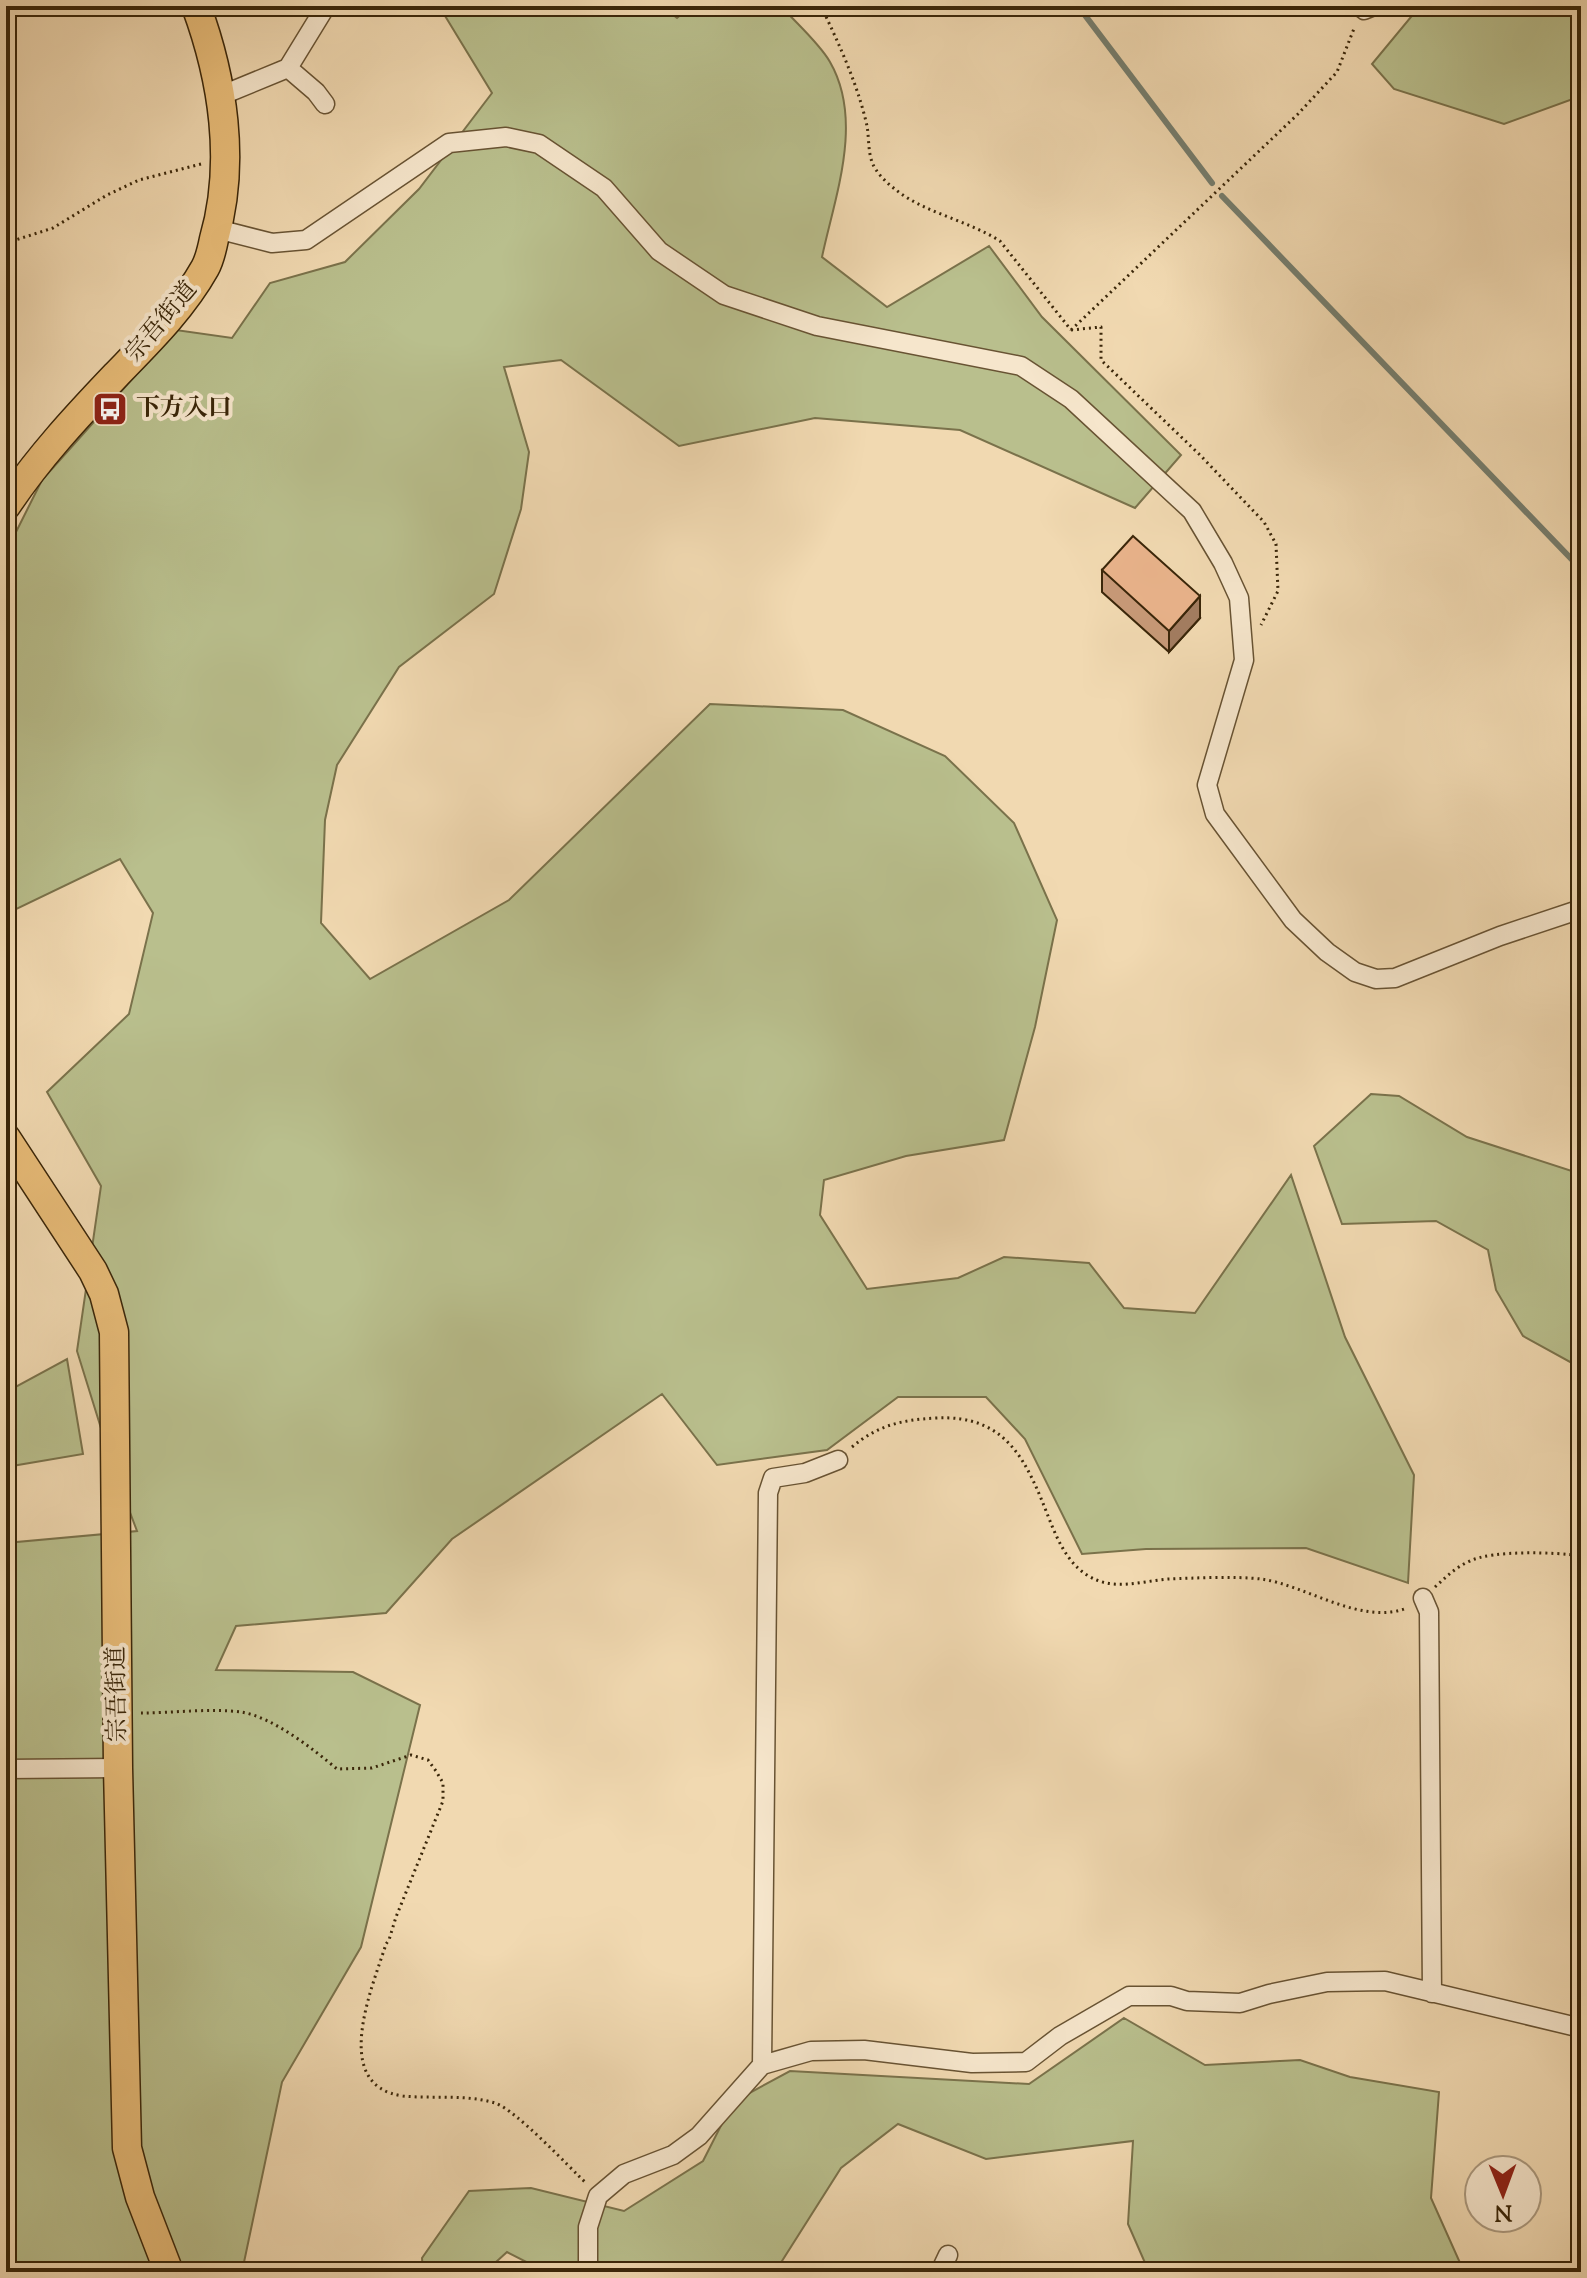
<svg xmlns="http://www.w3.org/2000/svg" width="1587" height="2278" font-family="'Sorts Mill Goudy','Noto Serif JP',serif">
	<rect width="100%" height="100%" fill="#f1d9b1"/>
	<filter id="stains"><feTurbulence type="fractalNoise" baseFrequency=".0025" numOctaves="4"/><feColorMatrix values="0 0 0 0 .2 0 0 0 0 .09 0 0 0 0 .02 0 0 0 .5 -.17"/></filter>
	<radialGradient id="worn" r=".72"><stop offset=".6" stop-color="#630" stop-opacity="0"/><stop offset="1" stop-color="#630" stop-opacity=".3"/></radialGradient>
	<path fill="#b9bf8d" stroke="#7a724b" stroke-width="2" d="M439 6H662L677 18 691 6H781C796 23 820 44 830 62 864 121 835 196 822 257L887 307 989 246 1042 317 1181 455 1135 508 960 430 815 418 679 446 561 360 504 367 529 452 521 509 494 594 399 667 337 765 325 820 321 923 370 979 509 900 710 704 843 710 945 756 1014 823 1057 920 1035 1027 1004 1140 906 1156 824 1180 820 1215 867 1289 958 1278 1004 1257 1089 1263 1124 1308 1195 1313 1291 1175 1345 1337 1414 1475 1408 1583 1306 1548 1146 1549 1082 1554 1025 1439 986 1397H898L827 1450 717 1465 662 1394 452 1539 386 1613 236 1626 216 1670 353 1672 420 1705 361 1947 282 2082 243 2267 244 2272H6V1543L137 1531 114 1470 77 1351 101 1186 47 1092 129 1014 153 913 120 859 6 914V552L42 480 176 330 232 338 270 283 345 262 419 189 492 93Z
		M1420 6H1581V96L1504 124 1394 89 1372 64Z
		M1371 1094 1399 1096 1467 1137 1581 1174V1368L1523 1336 1496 1290 1488 1250 1436 1221 1342 1224 1314 1146Z
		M67 1359 83 1454 6 1467V1392Z
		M1124 2018 1205 2065 1300 2060 1350 2077 1439 2092 1431 2198 1461 2265 1458 2272H1149L1128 2224 1133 2141 986 2159 898 2124 841 2168 775 2272H546L507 2252 485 2272H423L422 2258 469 2191 531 2188 624 2211 703 2161 733 2102 790 2071 1029 2084Z"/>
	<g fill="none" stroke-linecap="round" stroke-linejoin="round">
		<path stroke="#757e6f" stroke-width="6" d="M1078 6 1212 183
			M1222 196 1581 569"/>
		<g stroke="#685333" stroke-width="21">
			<path id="minor" d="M1364 10 1374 6
				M288 68 316 92 325 104
				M220 96 288 68 326 6
				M217 229 272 243 306 240 449 143 506 137 539 144 604 188 659 251 724 295 817 326 1021 366 1071 399 1192 511 1223 563 1239 598 1244 660 1207 785 1215 814 1293 920 1327 952 1355 972 1376 979 1395 978 1500 936 1581 909
				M1423 1598 1429 1612 1432 1993
				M6 1769 118 1768
				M762 2065 768 1493 773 1478 805 1473 838 1460
				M588 2272V2227L598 2196 624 2174 673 2155 699 2136 762 2065 811 2051 864 2050 972 2063 1026 2062 1060 2036 1129 1996H1171L1187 2001 1240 2003 1269 1994 1327 1982 1385 1981 1581 2028
				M940 2272 948 2255"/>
		</g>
		<g stroke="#3a2609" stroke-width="31">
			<path id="highway" d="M6 506C38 458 76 417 116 375 148 342 182 309 205 268 210 259 212 249 214 239 236 163 223 79 196 6
				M6 1138 93 1271 104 1294 114 1332 118 1768 127 2148 140 2197 169 2272"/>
		</g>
		<path stroke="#3a2609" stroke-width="3" stroke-dasharray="2 4" stroke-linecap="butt" d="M821 6C839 44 858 85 867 126 869 137 868 151 872 162 876 173 887 183 896 190 925 213 969 221 1000 241L1071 330
			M6 243 53 228 107 195 139 180 201 164
			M1071 330 1298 114 1337 72 1355 26
			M1071 330 1101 327V360L1200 455 1264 522 1276 544 1278 591 1261 625
			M852 1447C878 1425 902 1420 935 1418 1008 1414 1027 1462 1050 1521 1058 1541 1068 1563 1087 1575 1113 1592 1141 1581 1169 1579 1195 1578 1235 1576 1261 1579 1306 1585 1361 1626 1407 1608
			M1435 1587C1446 1577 1456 1567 1470 1561 1492 1550 1556 1552 1581 1556
			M141 1713C172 1713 212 1708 241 1712 273 1717 313 1749 337 1769L372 1768 411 1755 428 1760 436 1771 443 1783V1801L396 1917 389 1940 386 1944C373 1986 329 2086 403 2096 433 2099 465 2094 495 2103 516 2110 569 2167 587 2184"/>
		<use href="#minor" stroke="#f6e6cc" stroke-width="18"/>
		<use href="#highway" stroke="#e8bc78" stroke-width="28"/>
	</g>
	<path fill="#c89a78" stroke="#3a2609" stroke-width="2" d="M1102 570 1200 618 1169 652 1102 592Z"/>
	<path fill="#a37d61" stroke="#3a2609" stroke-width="2" d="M1200 596V618L1169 652V631Z"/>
	<path fill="#e9b38b" stroke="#3a2609" stroke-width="2" d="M1133 536 1200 596 1169 631 1102 570Z"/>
	<defs>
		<g id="bus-square" transform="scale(1.8)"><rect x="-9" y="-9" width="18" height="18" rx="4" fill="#8f2418" stroke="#f6e6cc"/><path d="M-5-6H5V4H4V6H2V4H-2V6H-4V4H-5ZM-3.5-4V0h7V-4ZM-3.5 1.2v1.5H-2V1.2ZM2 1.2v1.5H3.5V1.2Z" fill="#fff"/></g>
	</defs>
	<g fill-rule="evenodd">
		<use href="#bus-square" x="110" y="409"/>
	</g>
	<g text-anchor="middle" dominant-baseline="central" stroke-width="8" stroke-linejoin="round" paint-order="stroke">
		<g font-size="24" fill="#3a2609" stroke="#f6e6cc">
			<text transform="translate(162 322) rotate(-50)">宗吾街道</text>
			<text transform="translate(118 1694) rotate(-91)">宗吾街道</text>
		</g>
		<g font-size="24" font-weight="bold" fill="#3a2609" stroke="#f6e6cc" text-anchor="start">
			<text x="136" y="409">下方入口</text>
		</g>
	</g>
	<rect width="1587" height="2278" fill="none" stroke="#f1d9b1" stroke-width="32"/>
	<rect x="8" y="8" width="1571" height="2262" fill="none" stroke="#3a2609" stroke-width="4"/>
	<rect x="16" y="16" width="1555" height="2246" fill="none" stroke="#3a2609" stroke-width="2"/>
	<g transform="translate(1503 2194) rotate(179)"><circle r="38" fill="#f6e6cc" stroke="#ab997e" stroke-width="2"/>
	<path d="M0-6L14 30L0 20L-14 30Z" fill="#8f2418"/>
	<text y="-12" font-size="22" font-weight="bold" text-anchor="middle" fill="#3a2609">N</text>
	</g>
	<rect width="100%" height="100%" filter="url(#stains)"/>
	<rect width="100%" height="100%" fill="url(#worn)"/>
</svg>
